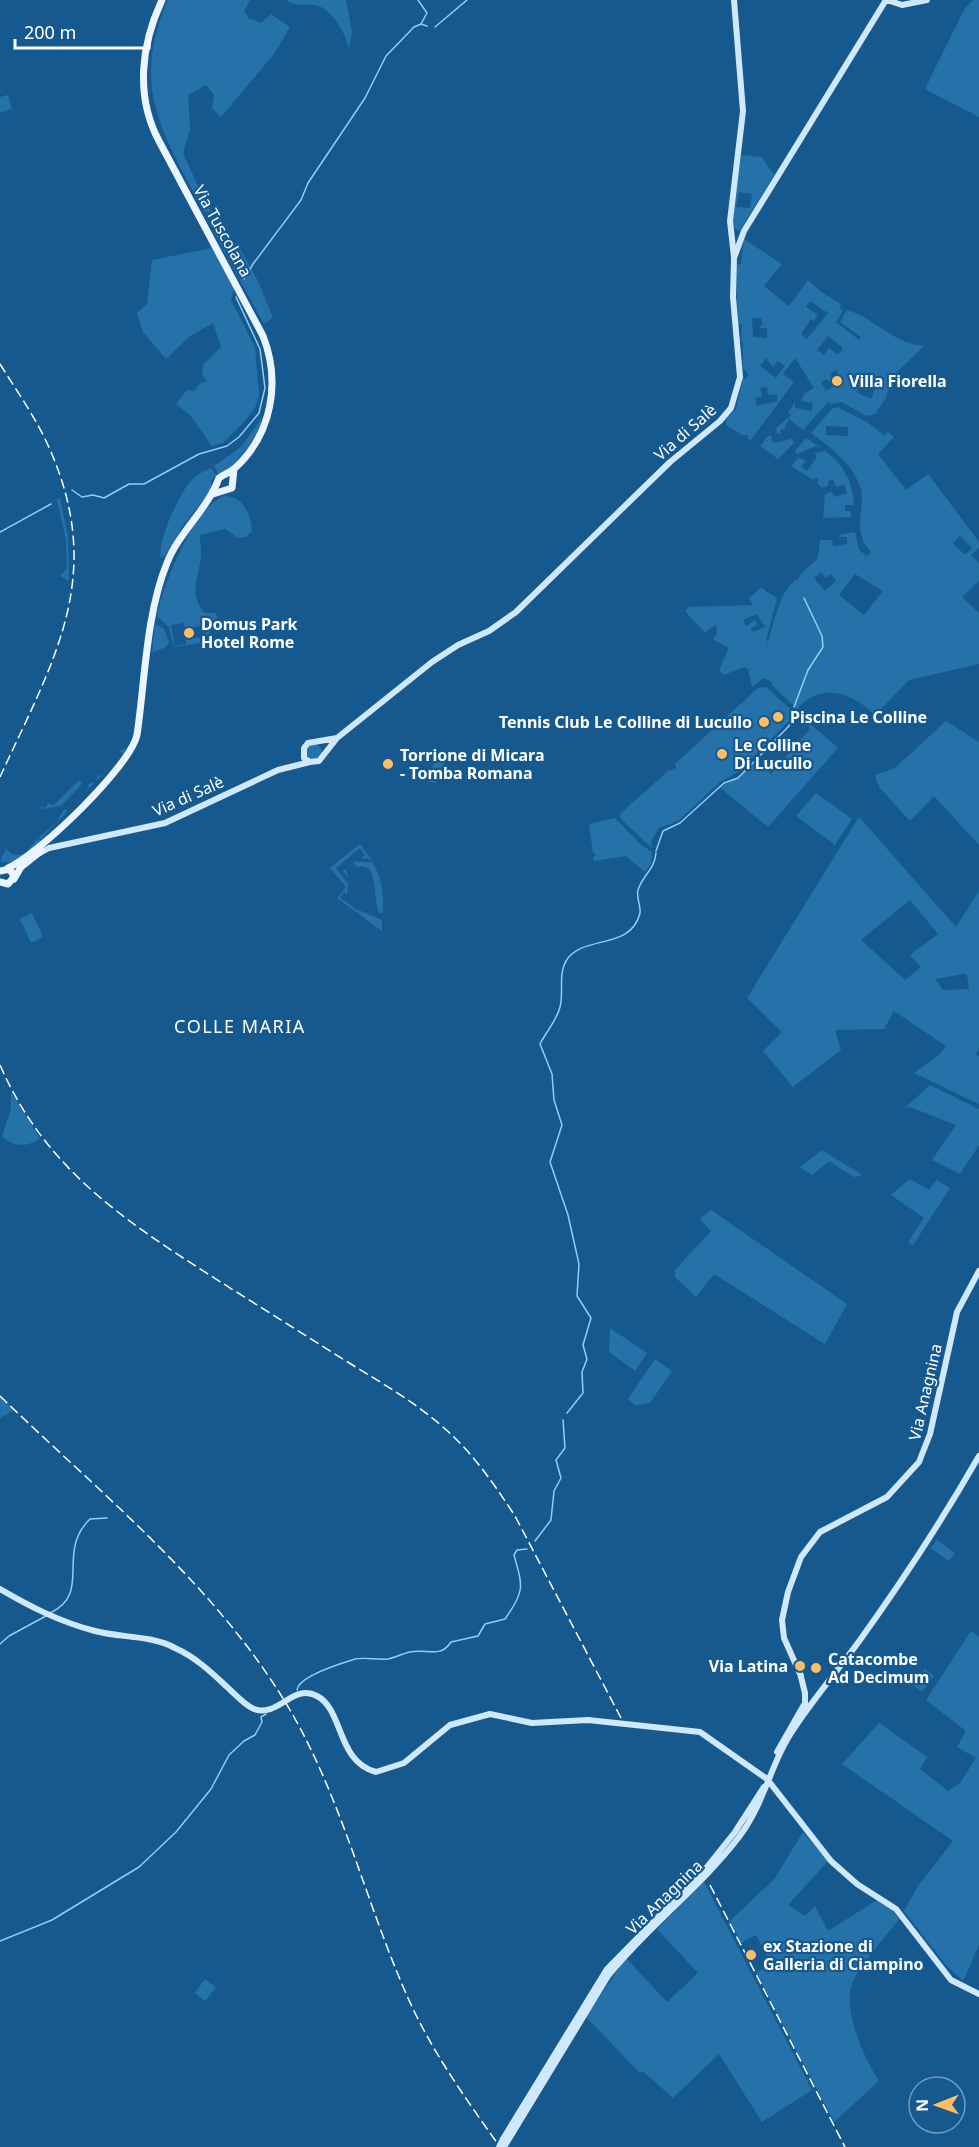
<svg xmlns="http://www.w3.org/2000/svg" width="979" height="2147" font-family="'Noto Sans',sans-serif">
	<rect width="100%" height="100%" fill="#16598f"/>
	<path fill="#2572ab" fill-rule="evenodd" d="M168 0H250L244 11 248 18 261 23 271 14 290 27 274 54 221 117 212 108 214 95 206 85 188 95 190 129 183 153 208 208 213 212H204C164 135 129 87 168 0Z
		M286 0H346L352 32 349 49C346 34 331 6 314 5 302 4 296 7 286 0Z
		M973 0H979V117L925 89 965 8Z
		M8 95 12 109 0 113V97Z
		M741 155 762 157 774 175 739 232 732 226ZM739 192 752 194 750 208 736 207Z
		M214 223 238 245 258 281 273 318 264 324 218 240 213 231Z
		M744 239 782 264 764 286 786 304 789 306 808 280 820 291 841 304 840 308 843 311 836 322 859 340 861 337 840 322 847 310C875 318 893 344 924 346L896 373 885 399 875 414 866 416 842 402 830 404 829 401 803 430 789 419 784 429 780 430 781 433 777 434 776 428 791 415 788 413 795 402V408L812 411 813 403 802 401 804 394 814 388 795 358 783 374 794 382 750 441 747 435H742L726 425V420L736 409 743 378 746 379 748 374 743 368V342L741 341 742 325 738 323 736 265 741 264ZM810 301 828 313 807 339 801 334 811 319 814 321 818 315 806 307ZM752 318H761L762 325 759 328H767V338L753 337ZM828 336 843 348 838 355 829 348 824 355 817 350ZM766 358 773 367 778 361 785 366 776 378 760 366ZM836 370 842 382 826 391 821 382 827 379 829 382 833 380 830 374ZM870 383 876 386 871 399 856 392 859 387 866 390ZM767 387 768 395 777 394 778 401 757 406 755 398 762 396 760 388Z
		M212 248 234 288 231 300 255 347 259 395 255 408 243 423 223 443 212 446 190 415 176 404 187 390 194 391 200 383 207 381 202 374 203 365 221 347 213 323 190 336 166 359 143 332 137 313 147 304 152 260Z
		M837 407 867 422 885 436 888 432 894 437 878 454 906 490 928 474 979 542V548L971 555 979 563V581L962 597 979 613V664L909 680 875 715C853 693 821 681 797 709L773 686 771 681 763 678 752 687 748 669 744 667 724 675 719 670 729 648 713 639 717 634 716 624 705 633 685 611 689 607 753 605 749 598 762 587C767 594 772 593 777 599L766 640 768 641 761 673C767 652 778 583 799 579V576L818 558 820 540H832L833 546 847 544V537H839V535L855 532 859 550 867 556 871 552C850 531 867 507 860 486 852 463 830 447 811 433L832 409ZM826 426 848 427V436L826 435ZM960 536 972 548 965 555 953 543ZM821 572 826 578 831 574 836 581 825 591 814 578ZM855 574 883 591 864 615 839 595ZM757 614 765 627 753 632 751 628 757 625 755 620 746 626 743 620Z
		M262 417C261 437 237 459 225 474L218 473 214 466 242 446Z
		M768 436H771L773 443 791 439 795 442 778 459 760 446Z
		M806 438 808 439 822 449 816 446 797 454 795 451Z
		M825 451C844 464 853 483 854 505H845V511H851V517L823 518 825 494 832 492 834 497 847 493 844 484 836 487 833 479 828 481 829 485 822 488 817 483 819 480 816 477 813 480 791 466 798 458 806 460 801 467 807 471 817 457 815 453Z
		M211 468 216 475 211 481 212 489 184 524 166 555 161 558C156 545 179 491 194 478 199 473 205 471 211 468Z
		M225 496C243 497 251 514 252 531L246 537 238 538 225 529 200 535C200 541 201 548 201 554 200 575 187 595 205 613H216L219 623 208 634 206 642 174 647 169 627 157 616C162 587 195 504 225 496ZM184 623 185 629 204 625 206 637 186 639V644L175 646 171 625Z
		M60 498 68 537 69 581 60 576 67 568 66 540 57 500Z
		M155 624 164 629 169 642 166 647 152 653Z
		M766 687 790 709 792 718 738 772 720 782 679 820 658 829 651 842 652 848 620 818 621 813 668 771 676 768 675 764 758 688Z
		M802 717 838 748 768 827 719 787 738 778 756 759 771 774 809 730V726L802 722Z
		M946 721 979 742V845L934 796 910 821 879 787 875 775 895 768Z
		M306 752a8 8 0 1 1 16 0a8 8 0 1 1-16 0Z
		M122 749 126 750 41 839 39 837 57 822 64 809 68 811 89 789 88 784 96 782 98 774 101 777 122 754 120 751Z
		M436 759 445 763 435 784 426 780Z
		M79 780 82 784 61 806 41 809V807L45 808 49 803 53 806Z
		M816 793 852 819 835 845 796 816Z
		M859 817 956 927 979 891V1049L975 1055 979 1056V1104L914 1073 939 1055 946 1046 894 1011 884 1029 835 1030 841 1050 793 1087 763 1051 782 1032 747 998ZM910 900 938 934 910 955 921 967 905 980 861 940ZM964 974 967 975 969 989 943 990 935 979Z
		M615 818 640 844 652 852 651 864 645 872 626 856 594 861 593 857 596 855 593 853 589 824Z
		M38 838 40 841C29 851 16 867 0 861L6 849 13 855 25 854Z
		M360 844C379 870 384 881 383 913H379C373 899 378 882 369 868L361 866 358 868 354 863 346 869 348 878 343 871 356 861 372 863 369 859 361 858 365 855 360 848 336 868 348 884 347 894 344 892 340 898 356 909 382 920V931L337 898 346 887 330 868Z
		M32 913 43 937 31 943 20 919Z
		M930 1085 979 1109V1145L960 1174 932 1160 956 1125 910 1107 905 1108Z
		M11 1092 40 1138C27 1148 14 1147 2 1136L11 1109Z
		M822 1150 862 1175 854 1177 829 1161 812 1175 800 1167Z
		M910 1179 929 1190 936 1180 950 1188 913 1245 908 1242 924 1218 891 1195Z
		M711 1210 847 1304 825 1344 714 1274 696 1297 675 1277V1270L711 1231 700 1219Z
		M610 1328 647 1353 635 1371 609 1352Z
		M655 1359 672 1371 650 1403 635 1405 628 1399Z
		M0 1396 14 1410 0 1418Z
		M937 1540 955 1553 949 1561 931 1548Z
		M971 1631 979 1637V1945L963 1981 946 1965 904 1911 918 1886 953 1841 842 1764 879 1723 927 1757 920 1769 948 1791 960 1783 976 1758 957 1747 966 1731 926 1700Z
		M925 1669 934 1676 922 1692 913 1685Z
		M803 1832 828 1861 788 1905 805 1916 815 1906 828 1931 877 1900 891 1908 899 1919C885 1938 865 1958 854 1979 840 2006 864 2058 879 2081L834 2122 756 1973 771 1963 756 1935 741 1943 730 1921 775 1878Z
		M704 1882 812 2090 762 2122 719 2054 673 2098 644 2072H639L586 2017 626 1958 667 2002 698 1973 657 1929Z
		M205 1979 216 1987 205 2001 195 1993Z"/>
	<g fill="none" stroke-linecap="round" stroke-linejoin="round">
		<path stroke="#94ccf3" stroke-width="1.5" d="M418 0 427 13 421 24
			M435 27 467 0
			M244 279 253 264 301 200 308 183 365 98 386 56 414 27 421 24 427 26
			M72 490 82 497 93 495 104 498 129 484H144L199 454 227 446 239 437 259 413 265 388 260 349 236 297
			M0 532 51 504
			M794 707 808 670 823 647 822 636 804 598
			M656 851 663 831 680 823 724 783 738 778 788 727 793 720V712
			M567 1413 583 1393 582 1372 587 1359 583 1345 591 1318 577 1296 579 1264 568 1215 550 1162 562 1125 554 1100 552 1074 540 1044C546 1032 557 1020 560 1007 564 993 558 974 566 961 582 934 631 951 640 913 641 905 636 898 638 890 642 876 655 869 656 853
			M535 1541 551 1520 554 1491 561 1478 556 1460 565 1448 563 1420
			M50 1613C93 1593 55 1553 90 1519L107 1518
			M0 1644 9 1636 46 1616
			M297 1690C298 1676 342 1663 355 1659 365 1657 377 1660 388 1659 396 1657 402 1654 410 1652 427 1648 440 1659 451 1642L478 1636 485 1624 505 1619C525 1591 523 1587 514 1555L517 1550 527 1549
			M0 1941 52 1920 139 1867 176 1832 211 1789 229 1755 244 1741 255 1735 262 1722 261 1717 266 1714"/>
		<path stroke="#d0e8fb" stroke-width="6" d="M734 0 743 111 730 221 734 257
			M887 0 902 5 927 0
			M337 738 308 743 304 748V758L310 762 319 761 337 738 432 662 458 645 489 631 516 612 670 462 720 421 731 408 740 377 733 297 734 258 744 231 886 0
			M40 853 49 848 165 823 278 770 310 762
			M0 1589C31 1607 60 1622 95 1631 121 1638 151 1635 175 1648 195 1657 210 1671 226 1686 234 1693 244 1705 254 1709 278 1718 293 1683 317 1696 344 1710 336 1761 376 1772L404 1763 450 1725 490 1714 532 1723 588 1720 700 1732 767 1779 831 1861 857 1884 896 1909 951 1980 979 1994
			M801 1676 784 1638 782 1620 788 1592 801 1557 820 1532 887 1497 919 1462 930 1434 957 1312 979 1271
			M777 1752 805 1703V1693L800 1673
			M503 2139 607 1969 707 1867 735 1832 764 1787
			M504 2147 608 1976C648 1926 700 1888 739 1837 765 1803 771 1761 795 1727 815 1697 839 1669 860 1640 903 1580 943 1519 979 1456"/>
		<path stroke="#ebf5ff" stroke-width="7" d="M213 494 232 488 234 469
			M8 868C38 855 130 767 137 735 145 681 146 614 167 563 179 532 208 509 219 478 224 474 230 473 235 468 272 434 281 382 263 336L159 141C135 96 141 45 162 0
			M0 871 10 869 14 877 8 884 0 882
			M14 879 21 867 41 851"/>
		<path stroke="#fff" stroke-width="1.5" stroke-dasharray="10 4.5" stroke-linecap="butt" d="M0 364C16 390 34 415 47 443 108 575 54 659 0 777
			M0 1065C44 1166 119 1217 208 1274 254 1303 300 1332 346 1361 380 1382 415 1402 444 1428 473 1453 494 1484 515 1516L621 1718
			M0 1396C104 1497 222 1590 294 1717 344 1806 367 1906 408 1998 432 2052 466 2099 500 2147
			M710 1885 845 2147"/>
		<path stroke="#d0e8fb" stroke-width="6" d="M499 2147 503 2139"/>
	</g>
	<g fill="#ffbe61" stroke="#16598f" stroke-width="2">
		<circle cx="837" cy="381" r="6"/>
		<circle cx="189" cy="633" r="6"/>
		<circle cx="778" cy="717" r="6"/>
		<circle cx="764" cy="722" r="6"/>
		<circle cx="722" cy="754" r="6"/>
		<circle cx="388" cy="764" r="6"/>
		<circle cx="800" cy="1666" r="6"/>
		<circle cx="816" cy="1668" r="6"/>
		<circle cx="751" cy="1955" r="6"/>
	</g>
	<g text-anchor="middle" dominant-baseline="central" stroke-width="4.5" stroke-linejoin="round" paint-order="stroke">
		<g font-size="16" fill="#fff" stroke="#16598f">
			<text transform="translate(223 231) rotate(61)">Via Tuscolana</text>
			<text transform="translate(685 432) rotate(-41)">Via di Salè</text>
			<text transform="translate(188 796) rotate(-24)">Via di Salè</text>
			<text transform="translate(925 1392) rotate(-77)">Via Anagnina</text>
			<text transform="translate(664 1897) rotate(-44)">Via Anagnina</text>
		</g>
		<g font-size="16" font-weight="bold" fill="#fff" stroke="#16598f" text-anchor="start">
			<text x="849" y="381">Villa Fiorella</text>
			<text x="201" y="624">Domus Park<tspan x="201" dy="18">Hotel Rome</tspan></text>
			<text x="790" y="717">Piscina Le Colline</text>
			<text x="752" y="722" text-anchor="end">Tennis Club Le Colline di Lucullo</text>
			<text x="734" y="745">Le Colline<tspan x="734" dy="18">Di Lucullo</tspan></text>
			<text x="400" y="755">Torrione di Micara<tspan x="400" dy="18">- Tomba Romana</tspan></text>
			<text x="828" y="1659">Catacombe<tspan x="828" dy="18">Ad Decimum</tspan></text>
			<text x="788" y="1666" text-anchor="end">Via Latina</text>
			<text x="763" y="1946">ex Stazione di<tspan x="763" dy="18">Galleria di Ciampino</tspan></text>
		</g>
		<g font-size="18" letter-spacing="1.5" fill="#fff" stroke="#16598f">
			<text x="240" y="1026">COLLE MARIA</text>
		</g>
	</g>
	<g transform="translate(937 2105) rotate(269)"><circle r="28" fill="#16598f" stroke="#739bbc" stroke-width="1.5"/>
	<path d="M0-4.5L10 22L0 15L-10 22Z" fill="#ffbe61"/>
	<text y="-9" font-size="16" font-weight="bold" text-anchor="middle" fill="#ffffff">N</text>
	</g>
	<path d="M15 39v9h134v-9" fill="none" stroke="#ffffff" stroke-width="3"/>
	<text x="24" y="39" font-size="18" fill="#ffffff" stroke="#16598f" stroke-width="4.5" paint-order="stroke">200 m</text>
</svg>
